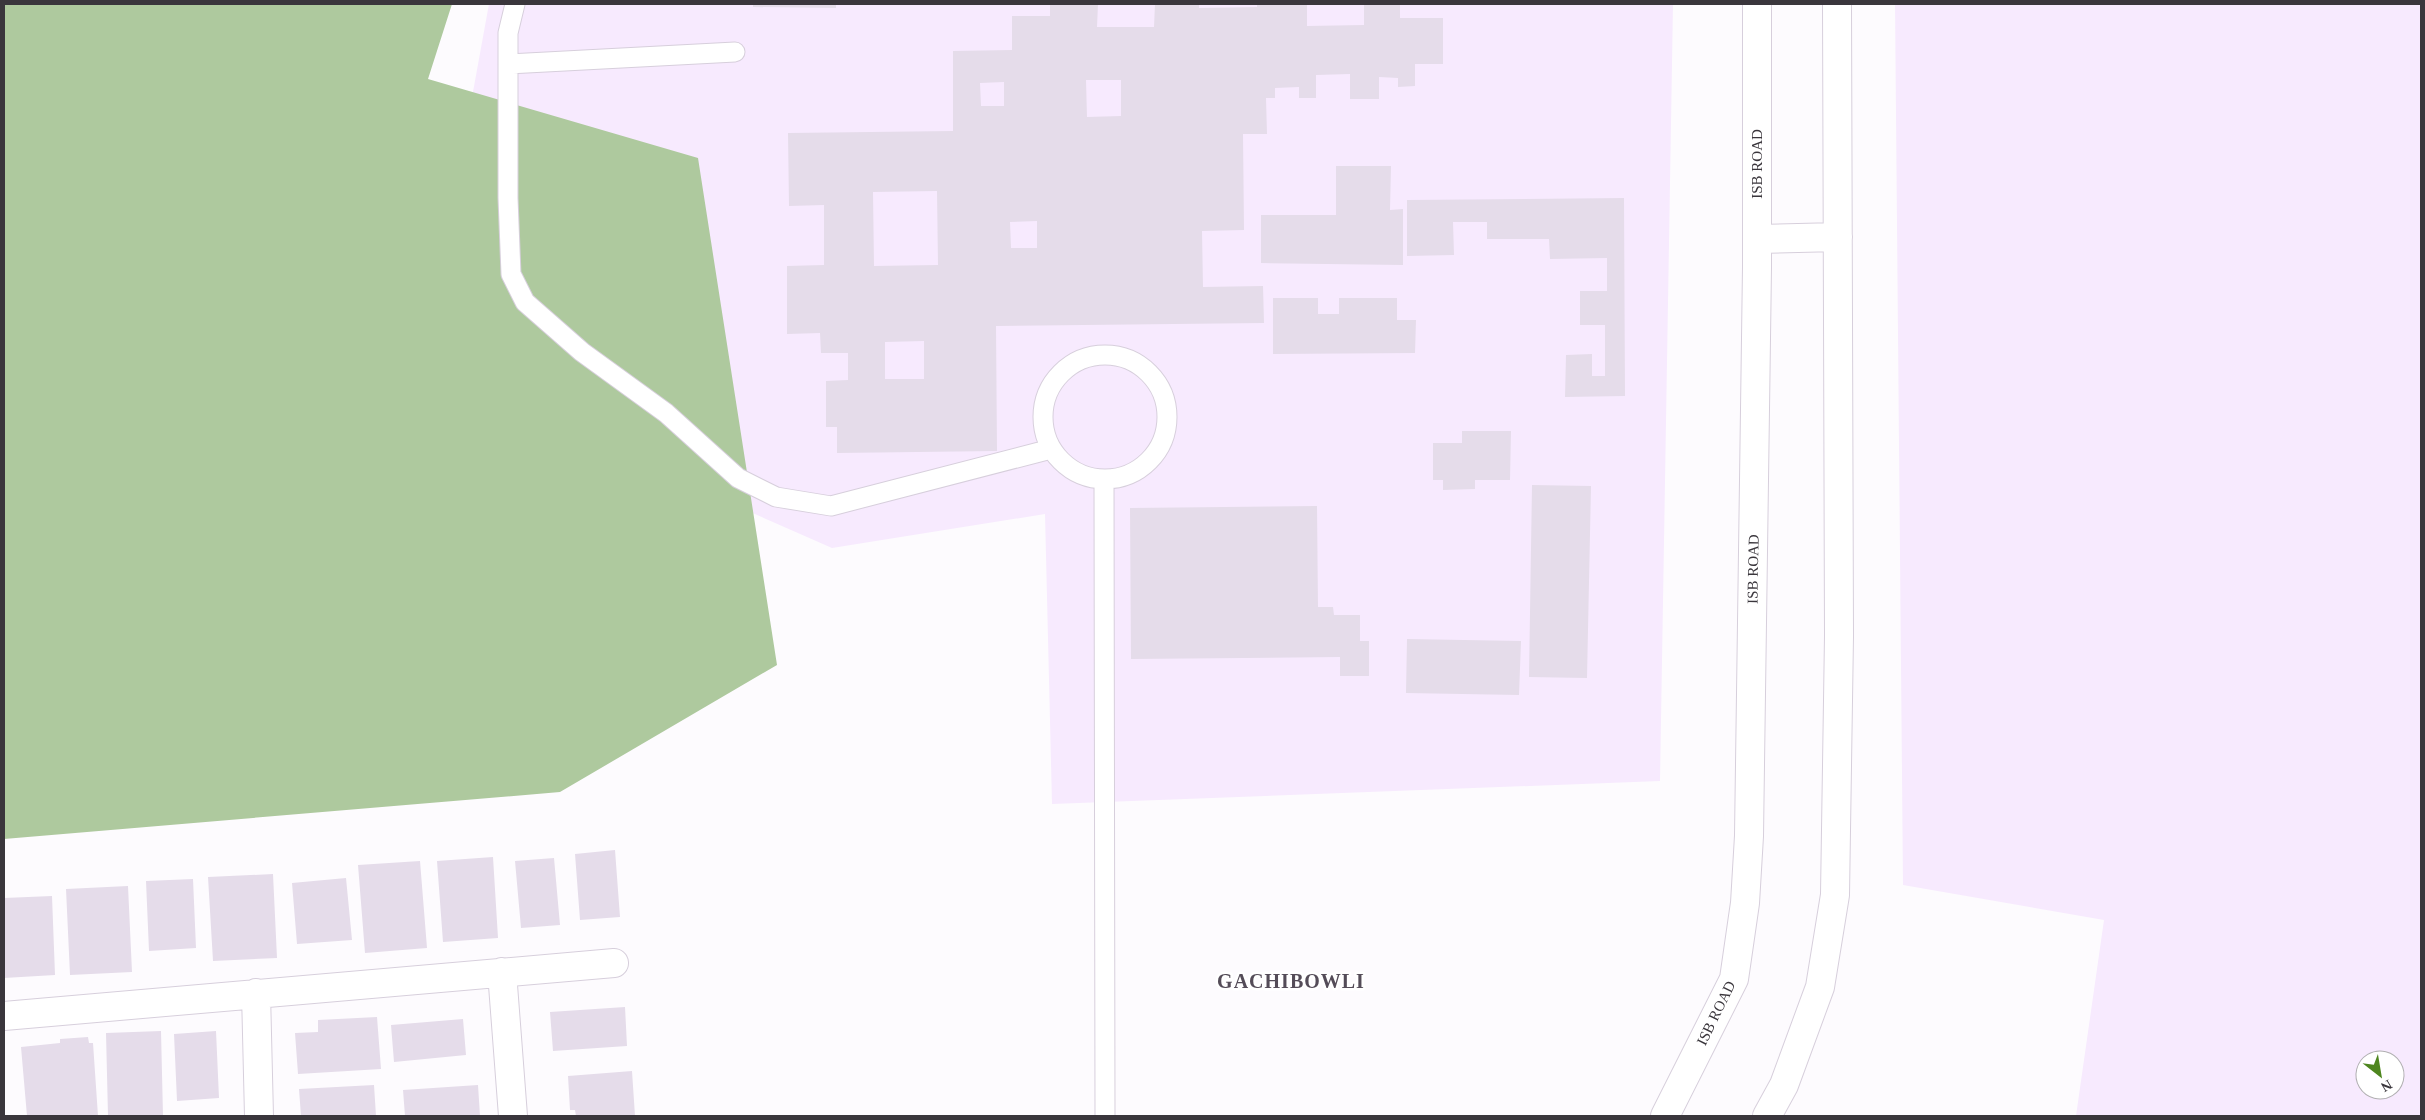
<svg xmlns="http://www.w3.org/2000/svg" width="2425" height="1120" font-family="Georgia,serif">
	<rect width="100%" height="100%" fill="#fdfbfe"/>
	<path fill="#f7eafe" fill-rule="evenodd" d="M489 4H1673L1660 781 1052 804 1045 514 832 548 519 410 458 174Z
		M1895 4H2421V1116H2076L2104 920 1903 885ZM2365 1060H2395V1090H2365Z"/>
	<path fill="#aec99e" d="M4 4H452L428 79 698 158 777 665 560 792 4 839Z"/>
	<path fill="#e5dcea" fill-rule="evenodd" d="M753 4H836V8L753 7Z
		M1050 4H1098L1097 27H1154L1155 4H1199V8L1257 7V4H1307V26L1364 25V4H1400V18H1443V64H1415V86L1398 87V78L1379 77V99H1350V74L1316 75V98H1299V87L1275 88V98H1266L1267 134H1243L1244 230 1202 231 1203 287 1263 286 1264 323 996 326 997 451 837 453V427H826V381L848 380V353H821L820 333 787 334V266L824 265V205L789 206 788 133 953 131V51L1012 50V16H1050ZM1086 80H1121V116L1087 117ZM1004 82V106H981L980 83ZM937 191 938 265 874 266 873 192ZM1037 221V248H1011L1010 222ZM924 341V379H885V342Z
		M1336 166H1391L1390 210 1403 209V265L1261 263V215H1336Z
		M1624 198 1625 396 1565 397 1566 355 1592 354V376H1605V325H1580V291H1607V258L1550 259 1549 239H1487V222H1453L1454 255 1407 256V200Z
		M1273 298H1318V314H1339V298H1397V320H1416L1415 353 1273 354Z
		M1462 431H1511L1510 480H1475V489L1443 490V480H1433V443H1462Z
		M1532 485 1591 486 1587 678 1529 677Z
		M1317 506 1318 607H1333L1334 615H1360V641H1369V676H1340V657L1131 659 1130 508Z
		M1407 639 1521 641 1519 695 1406 693Z
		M615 850 620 917 580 920 575 854Z
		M493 857 498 938 443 942 437 861Z
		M554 858 560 925 521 928 515 861Z
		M420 861 427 948 365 953 358 865Z
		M273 874 277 958 213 961 208 877Z
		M346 878 352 940 297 944 292 883Z
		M193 879 196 948 149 951 146 881Z
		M128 886 132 972 70 975 66 889Z
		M52 896 55 975 4 978V898Z
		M625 1007 627 1046 553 1051 550 1012Z
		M377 1017 381 1069 298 1074 295 1033 318 1032V1020Z
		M463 1019 466 1055 394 1062 391 1025Z
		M161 1031 163 1116H108L106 1033Z
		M216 1031 219 1098 177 1101 174 1034Z
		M88 1037 89 1043H93L98 1116H27L21 1047 60 1043V1039Z
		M632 1071 635 1116H576L575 1110H570L568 1076Z
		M374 1085 376 1116H301L299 1089Z
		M478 1085 480 1116H405L403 1090Z"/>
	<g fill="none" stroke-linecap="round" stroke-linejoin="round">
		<g stroke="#d7cfdc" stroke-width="21">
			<path id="lane" d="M515 4 508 33V198L511 274 525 302 582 352 666 413 738 478 776 497 831 506 1051 449
				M508 64 735 52
				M1043 417a62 62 0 1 1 124 0a62 62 0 1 1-124 0Z
				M1104 479 1105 1116"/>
		</g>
		<g stroke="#d7cfdc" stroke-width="30">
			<path id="street" d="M502 972 513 1116
				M256 993 259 1116
				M4 1016 614 963"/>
		</g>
		<g stroke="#d7cfdc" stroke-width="30">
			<path id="secondary" d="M1757 239 1838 237
				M1665 1116 1734 979 1745 903 1749 836 1757 267V4
				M1767 1116 1784 1085 1820 987 1835 895 1839 636 1837 4"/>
		</g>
		<use href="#lane" stroke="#fff" stroke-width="19"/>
		<use href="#street" stroke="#fff" stroke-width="28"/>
		<use href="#secondary" stroke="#fff" stroke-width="28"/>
	</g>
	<g text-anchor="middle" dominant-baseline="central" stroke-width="5" stroke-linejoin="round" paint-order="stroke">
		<g font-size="15" fill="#3a363c" stroke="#fff">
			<text transform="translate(1757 164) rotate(-90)">ISB ROAD</text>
			<text transform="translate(1753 569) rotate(-89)">ISB ROAD</text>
			<text transform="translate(1716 1013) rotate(-64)">ISB ROAD</text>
		</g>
		<g font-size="20" font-weight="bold" letter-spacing="1" fill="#544c58" stroke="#fff">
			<text x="1291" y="981">GACHIBOWLI</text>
		</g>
	</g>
	<rect width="2425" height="1120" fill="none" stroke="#3a363c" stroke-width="10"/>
	<g transform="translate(2380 1075) rotate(149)"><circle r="24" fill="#ffffff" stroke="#b0afb1"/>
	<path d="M0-4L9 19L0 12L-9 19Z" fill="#4e861f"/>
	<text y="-8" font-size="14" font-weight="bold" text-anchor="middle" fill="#3a363c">N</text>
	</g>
</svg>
